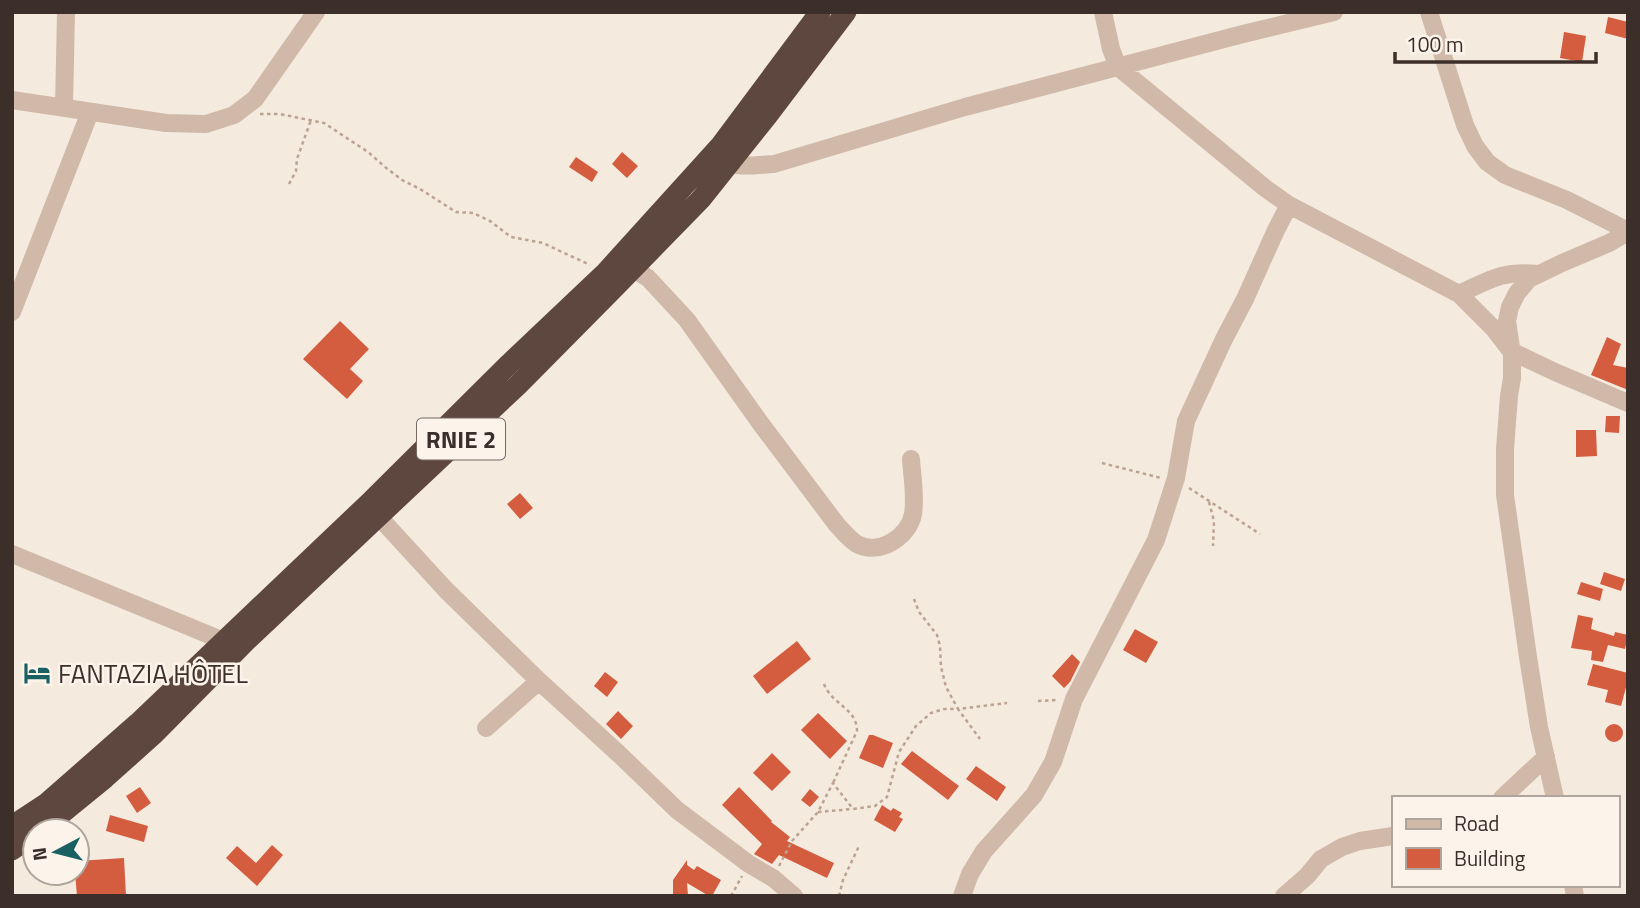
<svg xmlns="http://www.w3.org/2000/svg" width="1640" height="908" font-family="'Titillium Web',sans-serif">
	<rect width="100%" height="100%" fill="#f5eade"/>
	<path fill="#d35d3e" d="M1608 17 1628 22V39L1605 33Z
		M1564 32 1586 36 1582 62 1560 58Z
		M622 152 638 166 627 178 612 164Z
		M576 157 598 172 592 182 569 167Z
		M340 321 369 349 350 369 363 381 347 399 303 359Z
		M1607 337 1621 344 1613 365 1628 368V390L1591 375Z
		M1606 416H1620L1619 433 1605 432Z
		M1576 430H1596L1597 456 1576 457Z
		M520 493 533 508 520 519 507 504Z
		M1604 572 1625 579 1621 591 1600 584Z
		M1581 582 1603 589 1600 601 1577 594Z
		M1578 615 1593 618 1591 629 1614 636 1615 632 1628 635 1625 649 1608 645 1603 662 1591 660 1592 651 1571 648Z
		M1135 629 1158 642 1146 663 1123 650Z
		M797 641 811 659 767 694 753 676Z
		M1072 654 1080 662 1070 682 1064 688 1052 676Z
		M1593 664 1628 673V680L1621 706 1605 702 1608 690 1587 685Z
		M605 672 618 682 607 697 594 686Z
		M618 711 633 726 621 739 606 724Z
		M818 713 847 741 830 759 801 730Z
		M1605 733a9 9 0 1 1 18 0a9 9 0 1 1-18 0Z
		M869 735H873L893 743 883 768 859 758Z
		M912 751 959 786 948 800 901 764Z
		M772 753 791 772 772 791 753 773Z
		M976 766 1006 787 997 801 966 779Z
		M140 787 151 803 137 813 126 796Z
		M739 787 772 821 771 822 790 837 787 841 834 863 827 878 779 855 772 864 754 854 762 844 722 805Z
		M810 789 819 797 810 807 801 800Z
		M882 805 891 811 893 808 902 813 899 817 903 819 895 832 874 820Z
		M110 815 148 826 144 842 106 831Z
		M272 845 283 855 257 886 226 858 237 846 256 863Z
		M124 858 126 896H77L75 873H77V861Z
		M687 860V865L694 870 697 866 721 880 712 896H709L687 883 688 896H673V880Z"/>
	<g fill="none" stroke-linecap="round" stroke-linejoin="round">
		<path stroke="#bca292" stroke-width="2.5" stroke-dasharray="3.5 3.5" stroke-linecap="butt" d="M260 114H280L324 123 368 152 385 167 402 180 420 189 456 212 473 213 490 221 511 237 543 243 590 265
			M289 184 296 171 297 159 311 120
			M1102 463 1161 478
			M1189 488 1260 534
			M1209 502 1214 521 1213 546
			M914 599 919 612 937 635 940 646 941 667 946 687 958 709 1007 703
			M824 684C832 705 857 708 857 731L833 783
			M1038 701 1057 700
			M818 812 853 809
			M779 866 792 841 818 812 833 783 853 809 875 806 887 797 899 752 916 726 931 713 944 709H958L980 739
			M731 896 742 876
			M839 896 843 880 859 846"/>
		<path stroke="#d0b9a8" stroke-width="18" d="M1103 12 1111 49 1118 67 1265 188 1289 205 1459 294 1494 329 1511 351 1555 372 1628 403
			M1429 12 1465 125 1475 146 1487 162 1505 175 1567 200 1628 231
			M12 100 166 123 206 124 234 115 255 99 316 12
			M64 108 66 12
			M719 159C736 169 755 165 774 164L965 107 1243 34 1334 12
			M632 268 648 278 687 320 761 424 837 525C844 532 849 539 857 544 879 556 909 537 913 514 916 496 912 477 911 459
			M1459 294C1489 280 1503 270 1538 274
			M12 312 90 112
			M371 505 379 517 446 590 539 681 620 755 677 810 749 864 773 878 794 896
			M12 554 224 641
			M486 728 539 681
			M1502 798 1546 757
			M1555 798 1539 727 1528 657 1505 495V449L1509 396 1512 378V354L1507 321 1510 307 1517 293 1529 279 1562 263 1609 243 1628 232
			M1573 885 1575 896
			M962 896 970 874 984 851 1034 795 1053 762 1074 699 1156 540 1176 478 1186 421 1224 339 1245 299 1276 230 1289 205
			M1284 896 1307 876 1321 859 1342 847 1360 841 1393 836"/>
		<path stroke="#5e473f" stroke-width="21" d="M12 826 47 803 138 723 369 503 509 364 606 272 721 145 820 12
			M40 831 105 778 153 735 246 641 518 385 615 287 701 199 768 115 846 12
			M12 850 35 834"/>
	</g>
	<defs>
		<g id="hotel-bare" transform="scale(2.1)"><path d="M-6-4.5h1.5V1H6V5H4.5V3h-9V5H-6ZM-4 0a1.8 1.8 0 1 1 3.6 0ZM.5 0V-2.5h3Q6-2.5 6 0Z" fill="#196063" stroke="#fcf4eb" stroke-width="2.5" paint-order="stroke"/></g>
	</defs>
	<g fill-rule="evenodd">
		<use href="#hotel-bare" x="37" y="673"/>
	</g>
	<g text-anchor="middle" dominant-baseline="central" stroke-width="5" stroke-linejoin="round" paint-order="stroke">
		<rect fill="#fcf4eb" stroke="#766963" stroke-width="2" x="417" y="418.5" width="88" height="41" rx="5"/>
		<g font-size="24" font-weight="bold" fill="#3c2e29">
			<text x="461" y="439">RNIE 2</text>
		</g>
		<g font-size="26" fill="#3c2e29" stroke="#fcf4eb" text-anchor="start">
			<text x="58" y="673">FANTAZIA HÔTEL</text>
		</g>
	</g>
	<rect width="1640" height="908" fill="none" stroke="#3c2e29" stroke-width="28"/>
	<rect x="1392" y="796" width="228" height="91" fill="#fcf4eb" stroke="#afa59d" stroke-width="2"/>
	<rect x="1406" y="819" width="35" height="10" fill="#d0b9a8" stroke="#afa59d" stroke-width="2"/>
	<text x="1454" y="831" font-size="21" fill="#3c2e29">Road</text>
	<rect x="1406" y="848" width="35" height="21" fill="#d35d3e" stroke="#afa59d" stroke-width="2"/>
	<text x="1454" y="866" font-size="21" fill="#3c2e29">Building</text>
	<g transform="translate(56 852) rotate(263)"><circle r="33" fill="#fcf4eb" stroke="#afa59d" stroke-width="2"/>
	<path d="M0-5L12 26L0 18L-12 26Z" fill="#196063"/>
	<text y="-10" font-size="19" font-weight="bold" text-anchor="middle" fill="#3c2e29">N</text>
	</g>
	<path d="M1395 52v10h201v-10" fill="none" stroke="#3c2e29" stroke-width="3.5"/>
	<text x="1406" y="52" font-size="21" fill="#3c2e29" stroke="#fcf4eb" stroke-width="5" paint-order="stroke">100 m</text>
</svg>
